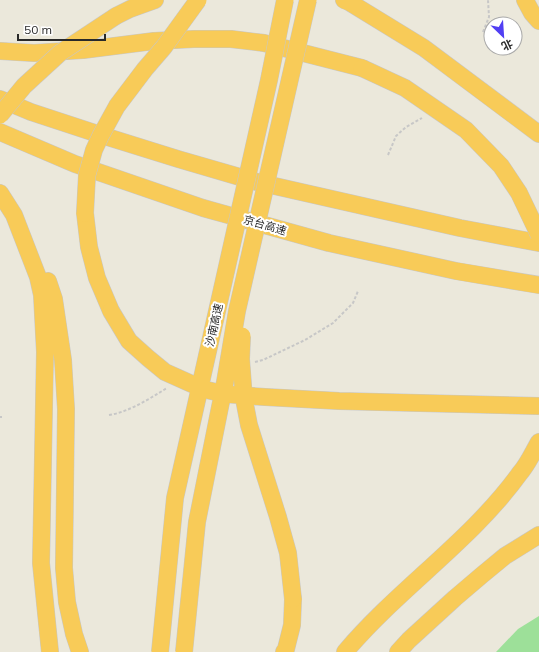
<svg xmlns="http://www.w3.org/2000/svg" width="539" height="652" font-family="Mulish,'Noto Sans SC',sans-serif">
	<rect width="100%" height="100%" fill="#ebe8db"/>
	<path fill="#9de099" d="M539 616V652H496L518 629Z"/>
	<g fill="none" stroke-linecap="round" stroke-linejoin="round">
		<g stroke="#c7c7c7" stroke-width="18">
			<path id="highway" d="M344 0 349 2 424 48 539 134
				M525 0 532 13 539 21
				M116 16 130 9 155 0
				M0 51 34 53 83 50 154 41 194 39H231L264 43 362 68
				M0 99 31 112 101 135 178 159 257 182 460 228 539 243
				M0 132 75 164 203 208 329 243 456 271 539 285
				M0 193 14 215 38 277 42 295 45 352 41 563 50 652
				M85 213 89 247 97 278 111 311
				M48 281 54 299 63 360 66 409 64 568 67 602 74 634 80 652
				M284 652 286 649 292 625 293 599
				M345 652C399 588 471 541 520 473 528 464 533 452 539 442
				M398 652 409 640 455 598 482 575 505 556 539 535"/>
		</g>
		<path stroke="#c7c7c7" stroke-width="2" stroke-dasharray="3 2" stroke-linecap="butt" d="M483 32 489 17 488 0
			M388 155 396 136 406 127 422 118
			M255 362 263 360 305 340 333 323 353 303 358 291
			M109 415C129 412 149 399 167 388
			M0 417H2"/>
		<use href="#highway" stroke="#f8cb58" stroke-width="17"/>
		<g stroke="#c7c7c7" stroke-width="18" stroke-linecap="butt">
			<path id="highway-bridge" d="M362 68 405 88 466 130 501 166 519 193 539 235
				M0 115 24 86 60 53 116 16
				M85 213 87 175 94 150 101 135 117 106 145 69 164 47 198 0
				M111 311 129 341 148 358 165 372 203 389 224 394 265 397 339 401 539 406
				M242 336 241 359 244 399 249 425 278 517 288 553 293 599
				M160 652 175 498 269 80 285 0
				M184 652 197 522 225 382 237 311 308 0"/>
		</g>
		<use href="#highway-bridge" stroke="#f8cb58" stroke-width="17"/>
	</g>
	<g text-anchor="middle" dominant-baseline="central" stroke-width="4" stroke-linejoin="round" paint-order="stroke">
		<g font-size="11" fill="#292929" stroke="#fff">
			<text transform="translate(265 225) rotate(16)">京台高速</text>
			<text transform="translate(214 325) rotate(-77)">沙南高速</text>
		</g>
	</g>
	<g transform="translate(503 36) rotate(155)"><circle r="19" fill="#ffffff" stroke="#a9a9a9"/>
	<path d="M0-3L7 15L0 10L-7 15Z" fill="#513ff3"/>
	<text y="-6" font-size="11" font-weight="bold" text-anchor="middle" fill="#292929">北</text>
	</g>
	<path d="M18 34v6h87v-6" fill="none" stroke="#292929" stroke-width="2"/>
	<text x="24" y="34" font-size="12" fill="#292929" stroke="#ffffff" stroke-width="3" paint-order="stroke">50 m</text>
</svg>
